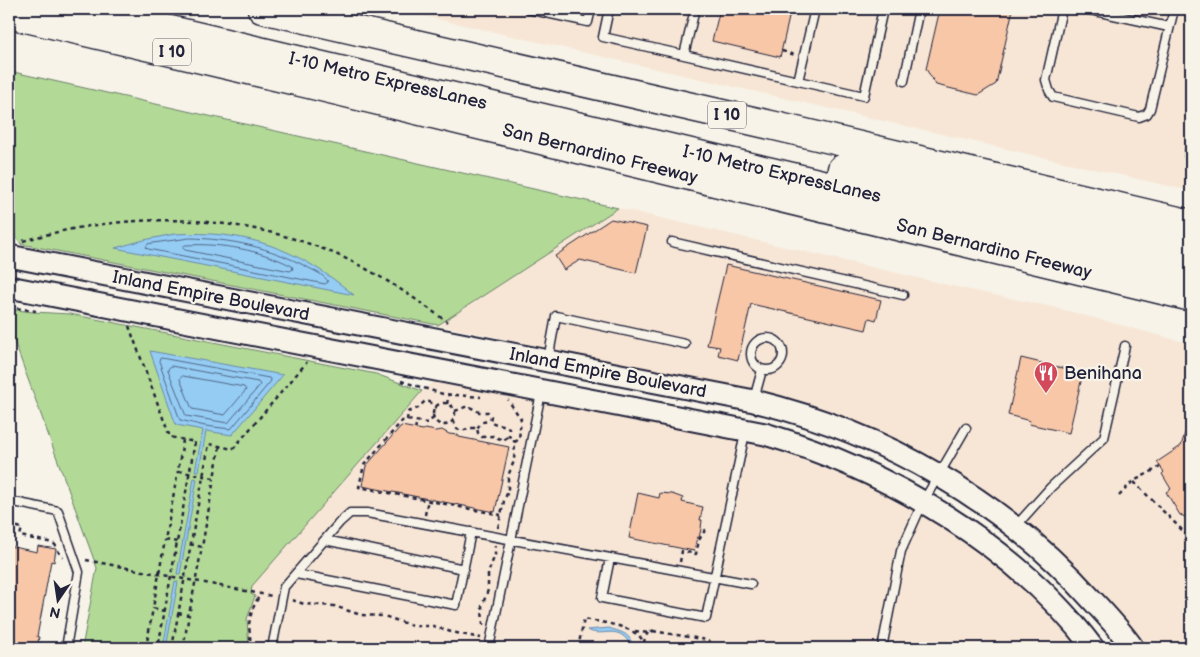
<svg xmlns="http://www.w3.org/2000/svg" width="1200" height="657" font-family="'Balsamiq Sans',sans-serif">
	<rect width="100%" height="100%" fill="#f7f3e8"/>
	<filter id="ink" filterUnits="userSpaceOnUse"><feTurbulence type="fractalNoise" baseFrequency=".02" numOctaves="2"/><feDisplacementMap in="SourceGraphic" scale="10" xChannelSelector="R" yChannelSelector="G"/><feConvolveMatrix kernelMatrix="1 2 1 2 8 2 1 2 1" color-interpolation-filters="sRGB"/></filter>
	<g filter="url(#ink)">
		<path fill="#f7e6d5" d="M393 9H1191V191Z
			M618 208 965 289 1057 308 1191 344V648H1151L996 497 925 454 800 402 438 325Z
			M437 379 773 448 879 490 953 531 1031 595 1079 648H241L252 586 422 391Z"/>
		<path fill="#b2da96" stroke="#6a7e68" d="M9 71 618 208 438 325 21 244 9 226Z
			M9 309 33 312 70 314 376 374 422 391 252 586 251 594 255 596 247 619 249 648H82L97 568 9 327Z"/>
		<path fill="#95ccf4" stroke="#6788aa" d="M174 234C247 230 297 248 354 295L115 248 144 240Z
			M150 351 283 375 232 435 206 431 199 471H195L203 430 176 425Z
			M194 478 197 479 180 574H177Z
			M175 581 178 582 166 648H163Z
			M609 628C623 633 629 632 634 648H632C619 621 604 639 587 630Z"/>
		<g fill="none" stroke-linecap="round" stroke-linejoin="round">
			<path stroke="#506685" stroke-width="1" d="M190 238C231 239 270 247 307 267 314 271 325 275 328 282L325 284 148 249 146 247 148 244Z
				M186 245C221 243 261 250 292 266L293 269 290 271 185 250 183 247Z
				M161 358 269 378 271 381 231 429 205 426 180 420 159 361Z
				M171 366 258 382 260 385 228 423 186 416 168 370Z
				M183 376 244 387 246 390 225 415 192 409 180 379Z"/>
		</g>
		<path fill="#f8c7a8" stroke="#22223b" d="M720 9H791L780 57 712 41Z
			M940 9H1013L996 84 978 95 936 85 926 69Z
			M611 219 647 227 636 273 580 260 564 270 555 256Z
			M726 265 881 300 876 320 869 318 866 330 751 304 738 360 718 355 720 347 707 345Z
			M1021 358 1083 373 1069 433 1029 424 1030 421 1008 415Z
			M1189 420H1191V519L1180 515 1166 492 1171 489 1162 474 1164 472 1157 462 1181 446Z
			M401 426 423 430 425 429 436 431 442 430 449 434 458 435 459 437 509 447 495 512 362 486 366 466Z
			M638 493 659 498 660 493 672 494 683 498 682 502 703 507 700 520H702L701 529 699 538 697 537 694 551 629 538Z
			M9 546 37 552 38 546 56 549 54 562 51 561 37 637H39L37 648H9Z"/>
		<g fill="none" stroke-linecap="round" stroke-linejoin="round">
			<g stroke="#22223b" stroke-width="11">
				<path id="service" d="M528 9 588 22 591 9
					M609 9 603 37 684 55
					M695 9 684 55 798 81 815 9
					M1062 9 1046 80 1049 90 1053 97 1139 117 1147 114 1150 109 1174 9
					M1086 9 1169 27
					M798 81 864 96 883 9
					M904 81 919 9
					M1191 143 1189 156 1191 157
					M672 242 903 295
					M751 354a16 16 0 1 1 32 0a16 16 0 1 1-32 0Z
					M548 360 556 316 685 344
					M754 399 762 370
					M9 501 58 511 79 572 66 648
					M1015 527 1051 487 1104 438 1125 346
					M325 540 464 569
					M610 558 602 598 706 618 745 433
					M296 574 456 605 471 532
					M272 648 284 587 340 522 350 513H367L751 584
					M489 648 541 393
					M882 648 901 551 923 502 966 428"/>
			</g>
			<g stroke="#22223b" stroke-width="25">
				<path id="secondary" d="M9 256 754 401C885 433 1004 501 1094 602 1108 617 1122 632 1133 648
					M9 287 765 434C887 470 1016 545 1093 648"/>
			</g>
			<g stroke="#22223b" stroke-width="31">
				<path id="motorway" d="M81 9 1191 271
					M262 9 775 126 1191 224
					M9 14 309 84 1191 297
					M842 169 1191 251"/>
			</g>
			<path stroke="#22223b" stroke-width="2.5" stroke-dasharray="4 4" stroke-linecap="butt" d="M782 51 795 55
				M23 241C131 209 252 212 355 263 388 280 418 300 447 322
				M9 307 36 311
				M129 326 170 437 195 442 158 648
				M401 381 443 394 481 397
				M433 414a11 11 0 1 1 22 0a11 11 0 1 1-22 0Z
				M447 404 449 394
				M455 411 468 406 479 412H488L491 416 490 421C497 426 503 423 509 428V436L515 442
				M434 418 426 423C420 422 408 419 402 421L364 465 359 487 501 515
				M407 420 408 412 418 408 425 401 430 402 436 408
				M453 421 457 429 462 431 470 428H477L478 433 482 437 493 436 503 440 509 436
				M477 428 482 422 490 421
				M415 429 417 421
				M183 440 178 471 214 478 220 446
				M1134 482 1191 539
				M1119 496 1132 482 1160 467
				M425 515 428 499
				M9 525 22 528 20 536 53 543C59 547 57 554 63 557
				M498 528 504 501 508 491V476L514 461 515 442 519 439 521 419 508 400
				M177 542 165 540 178 471
				M190 544 202 547 214 479
				M86 560 272 596
				M680 562 682 551 696 554 699 540 705 530 701 529
				M292 600 304 604 334 606 361 615 384 616 413 626H433L451 632 481 638
				M165 611 153 608 165 540
				M178 613 189 615 202 547
				M483 625 482 606 488 590V573L495 555V546
				M635 631 648 633 653 631 654 626
				M653 631 707 640 714 646 713 648
				M644 643 645 637 648 633
				M146 648 153 608
				M172 648 209 444 233 449 307 362
				M183 648 189 615
				M251 648 249 624 252 610 260 594
				M578 648 584 619C602 623 644 626 645 648
				M1176 648 1191 640"/>
			<use href="#service" stroke="#f7f3e8" stroke-width="8"/>
			<use href="#secondary" stroke="#f7f3e8" stroke-width="21"/>
			<use href="#motorway" stroke="#f7f3e8" stroke-width="28"/>
		</g>
	</g>
	<defs>
		<g id="restaurant-pin" transform="scale(1.25)"><path d="M0 17L-7.5 6A9.5 9.5 0 1 1 7.5 6Z" fill="#d1495b" stroke="#f7f3e8"/><path d="M-5-6h1v4h1v-4h1v4h1v-4h1v5L-1.5 .5V6h-2V.5L-5-1ZM5-6V6H3V1.5H1.5Q1.5-4 5-6Z" fill="#fff"/></g>
	</defs>
	<g fill-rule="evenodd">
		<use href="#restaurant-pin" x="1046" y="373"/>
	</g>
	<g text-anchor="middle" dominant-baseline="central" stroke-width="4.5" stroke-linejoin="round" paint-order="stroke">
		<g fill="#f7f3e8" stroke="#62616f" stroke-width="1">
			<rect x="153" y="38.5" width="38" height="27" rx="4"/>
			<rect x="708" y="101.5" width="38" height="27" rx="4"/>
		</g>
		<g font-size="16" font-weight="bold" fill="#22223b">
			<text x="172" y="52">I 10</text>
			<text x="727" y="115">I 10</text>
		</g>
		<g font-size="18" fill="#22223b" stroke="#f7f3e8">
			<text transform="translate(388 81) rotate(13)">I-10 Metro ExpressLanes</text>
			<text transform="translate(600 154) rotate(14)">San Bernardino Freeway</text>
			<text transform="translate(782 174) rotate(13)">I-10 Metro ExpressLanes</text>
			<text transform="translate(994 249) rotate(14)">San Bernardino Freeway</text>
			<text transform="translate(211 296) rotate(11)">Inland Empire Boulevard</text>
			<text transform="translate(608 373) rotate(11)">Inland Empire Boulevard</text>
		</g>
		<g font-size="18" fill="#22223b" stroke="#f7f3e8" text-anchor="start">
			<text x="1064" y="373">Benihana</text>
		</g>
	</g>
	<rect width="1200" height="657" fill="none" stroke="#f7f3e8" stroke-width="30"/>
	<rect x="15" y="15" width="1170" height="627" fill="none" stroke="#22223b" stroke-width="2" filter="url(#ink)"/>
	<g transform="translate(58 600) rotate(193)" stroke="#f7f3e8" stroke-width="4" paint-order="stroke">
	<path d="M0-4L9 19L0 12L-9 19Z" fill="#22223b"/>
	<text y="-8" font-size="14" font-weight="bold" text-anchor="middle" fill="#22223b">N</text>
	</g>
</svg>
